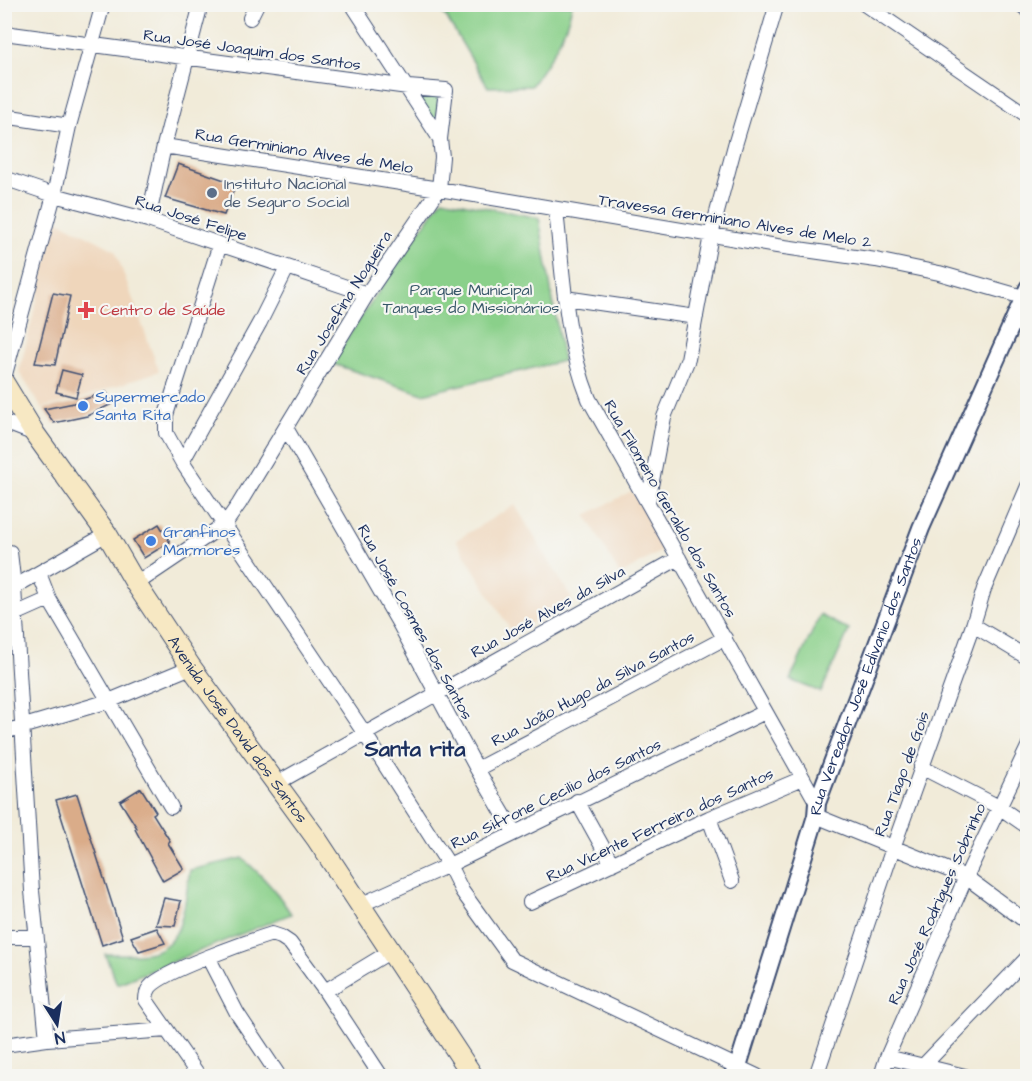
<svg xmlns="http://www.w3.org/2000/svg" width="1032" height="1081" font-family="'Architects Daughter',sans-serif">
	<rect width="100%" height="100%" fill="#f6f6f2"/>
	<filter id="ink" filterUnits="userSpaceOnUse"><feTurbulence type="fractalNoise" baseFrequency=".0167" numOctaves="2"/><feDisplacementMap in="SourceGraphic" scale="12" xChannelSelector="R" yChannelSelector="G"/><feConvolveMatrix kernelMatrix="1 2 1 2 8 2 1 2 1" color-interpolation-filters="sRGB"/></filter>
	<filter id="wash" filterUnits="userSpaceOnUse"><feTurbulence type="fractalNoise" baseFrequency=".008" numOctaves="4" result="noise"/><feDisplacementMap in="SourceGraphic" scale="24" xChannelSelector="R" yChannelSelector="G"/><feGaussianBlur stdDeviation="1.35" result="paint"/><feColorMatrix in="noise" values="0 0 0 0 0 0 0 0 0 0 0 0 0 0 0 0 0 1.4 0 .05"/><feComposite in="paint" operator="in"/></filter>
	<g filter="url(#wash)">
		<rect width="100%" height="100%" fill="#f1ebd9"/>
		<path fill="#efd6bb" d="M57 220 115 250 159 371 82 398 42 408 19 372Z
			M632 491 665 549 620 575 586 515Z
			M515 505 572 599 513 634 456 540Z"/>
		<path fill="#8ad08a" stroke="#528074" stroke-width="1.5" d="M435 5H572C566 35 549 61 531 86L488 87 447 18Z
			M413 93 439 95 436 125Z
			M442 199 539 218 563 361 423 394 330 363Z
			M820 615 849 630 821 692 790 680Z
			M242 858C262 875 278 892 291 914L117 984 105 954C118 954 133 955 147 953 186 947 184 902 190 870Z"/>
		<g id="blocks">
			<path fill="#daac89" d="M178 164 236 184 224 215 165 198Z
				M53 293 70 296 55 365 35 363Z
				M62 370 82 375 76 397 56 392Z
				M106 392 114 403 87 416 54 423 44 409 74 403Z
				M159 524 170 542 144 558 133 540Z
				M141 788 156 812 153 814 170 841 168 843 184 869 163 881 135 829 137 828 120 801Z
				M77 794 123 938 102 945 56 800Z
				M164 898 181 901 175 926 156 925Z
				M157 928 165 943 139 951 131 937Z"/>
		</g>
	</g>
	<g filter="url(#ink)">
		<use href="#blocks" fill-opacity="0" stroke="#3b4b70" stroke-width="1.5"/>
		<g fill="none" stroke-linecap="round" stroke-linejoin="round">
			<g stroke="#3b4b70" stroke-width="16">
				<path id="minor" d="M864 4 1028 116
					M1020 4 1028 10
					M250 18 257 4
					M4 33 408 87 446 90 440 139
					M4 116 69 126
					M164 146 439 189 777 246 876 260 939 273 1023 297
					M4 178 54 195 148 220 367 294
					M556 210C563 274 565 339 589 399L817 803
					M148 220 164 146 201 4
					M220 244 166 415V433L182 462 365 734 449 865 462 891 512 960 757 1076
					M565 298 696 317
					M4 378 54 195 69 126 103 4
					M4 422 35 434
					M286 428 400 625 477 769 514 832
					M182 462 260 322 287 268
					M648 502 664 417 688 359 711 235 735 145 777 4
					M4 552H10L14 587 32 891 47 1039
					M39 573 49 599 171 807
					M136 584 225 524 239 504 367 294 439 189 442 157 440 139 352 4
					M14 587 107 534
					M4 619 49 599
					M973 625 1028 658
					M4 732 109 701 191 667
					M921 767 999 807 1028 827
					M477 769 725 638
					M277 783 679 558
					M577 801 612 864
					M816 816 966 877 1028 923
					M709 818 732 881
					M530 902 709 818 803 778
					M360 905 449 865 765 712
					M4 937H36
					M208 957 237 1013 279 1076
					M325 991 391 951
					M4 1045 47 1039 167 1030
					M887 1057 965 1076
					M922 1067 1028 957
					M199 1076 146 1000C146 995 147 991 150 987 163 971 250 941 272 934L281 937 290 943 325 991 381 1076
					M816 1076 893 848 973 625 984 589 1028 486
					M881 1076 887 1057 966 877 1028 747"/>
			</g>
			<g stroke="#3b4b70" stroke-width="20">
				<g id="tertiary">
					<path id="s1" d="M732 1076 738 1066 816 816 817 803 921 528 1028 288"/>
				</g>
			</g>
			<g stroke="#3b4b70" stroke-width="22">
				<g id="secondary">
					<path id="s2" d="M4 383 35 434 107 534 136 584 191 667 316 838 473 1076"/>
				</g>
			</g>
			<use href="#minor" stroke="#fff" stroke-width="14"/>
			<use href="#tertiary" stroke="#fff" stroke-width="16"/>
			<use href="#secondary" stroke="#f7e8c3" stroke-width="20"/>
		</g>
	</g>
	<circle fill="#5c6f8a" stroke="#f6f6f2" stroke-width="2" cx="212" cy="193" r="6"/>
	<path fill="#e0444e" stroke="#f6f6f2" stroke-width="2" d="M83 301h6v6h6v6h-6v6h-6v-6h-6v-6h6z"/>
	<g fill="#3f7fe0" stroke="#f6f6f2" stroke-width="2">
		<circle cx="83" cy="406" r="6"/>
		<circle cx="151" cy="541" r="6"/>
	</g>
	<g text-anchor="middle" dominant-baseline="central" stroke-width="4.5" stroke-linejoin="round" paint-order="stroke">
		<g font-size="16" fill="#1b2f5e" stroke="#f6f6f2">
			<text transform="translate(252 50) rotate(8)">Rua José Joaquim dos Santos</text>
			<text transform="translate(304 151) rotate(9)">Rua Germiniano Alves de Melo</text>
			<text transform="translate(191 218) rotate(18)">Rua José Felipe</text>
			<text transform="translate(735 221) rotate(9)">Travessa Germiniano Alves de Melo 2</text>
			<text transform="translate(344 303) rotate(-58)">Rua Josefina Nogueira</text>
			<text transform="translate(670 509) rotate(60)">Rua Filomeno Geraldo dos Santos</text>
			<text transform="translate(548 612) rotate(-29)">Rua José Alves da Silva</text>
			<text transform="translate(415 622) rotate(61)">Rua José Cosmes dos Santos</text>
			<text stroke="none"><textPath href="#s1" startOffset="422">Rua Vereador José Edivanio dos Santos</textPath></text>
			<text transform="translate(593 689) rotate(-28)">Rua João Hugo da Silva Santos</text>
			<text stroke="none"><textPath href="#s2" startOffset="418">Avenida José David dos Santos</textPath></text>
			<text transform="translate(902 774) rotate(-70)">Rua Tiago de Gois</text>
			<text transform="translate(556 794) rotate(-26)">Rua Sifrone Cecilio dos Santos</text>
			<text transform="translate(660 825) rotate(-25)">Rua Vicente Ferreira dos Santos</text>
			<text transform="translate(937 904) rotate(-66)">Rua José Rodrigues Sobrinho</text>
		</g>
		<g font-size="16" fill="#4e5e75" stroke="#f6f6f2" text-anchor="start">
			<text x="224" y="184">Instituto Nacional<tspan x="224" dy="18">de Seguro Social</tspan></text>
		</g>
		<g font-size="16" fill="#375769" stroke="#f6f6f2">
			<text x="471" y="290">Parque Municipal<tspan x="471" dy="18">Tanques do Missionários</tspan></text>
		</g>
		<g font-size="16" fill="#be3a42" stroke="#f6f6f2" text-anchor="start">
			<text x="100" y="310">Centro de Saúde</text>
		</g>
		<g font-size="16" fill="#366cbe" stroke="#f6f6f2" text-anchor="start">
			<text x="95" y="397">Supermercado<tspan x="95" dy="18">Santa Rita</tspan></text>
			<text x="163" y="532">Granfinos<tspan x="163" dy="18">Marmores</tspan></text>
		</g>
		<g font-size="22" font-weight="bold" fill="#1b2f5e" stroke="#f6f6f2">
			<text x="415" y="749">Santa rita</text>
		</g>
	</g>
	<rect width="1032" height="1081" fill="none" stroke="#f6f6f2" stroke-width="24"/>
	<g transform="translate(57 1024) rotate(168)" stroke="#f6f6f2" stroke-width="4.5" paint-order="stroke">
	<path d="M0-4.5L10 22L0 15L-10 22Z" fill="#1b2f5e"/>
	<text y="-9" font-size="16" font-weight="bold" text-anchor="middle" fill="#1b2f5e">N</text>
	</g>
</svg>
